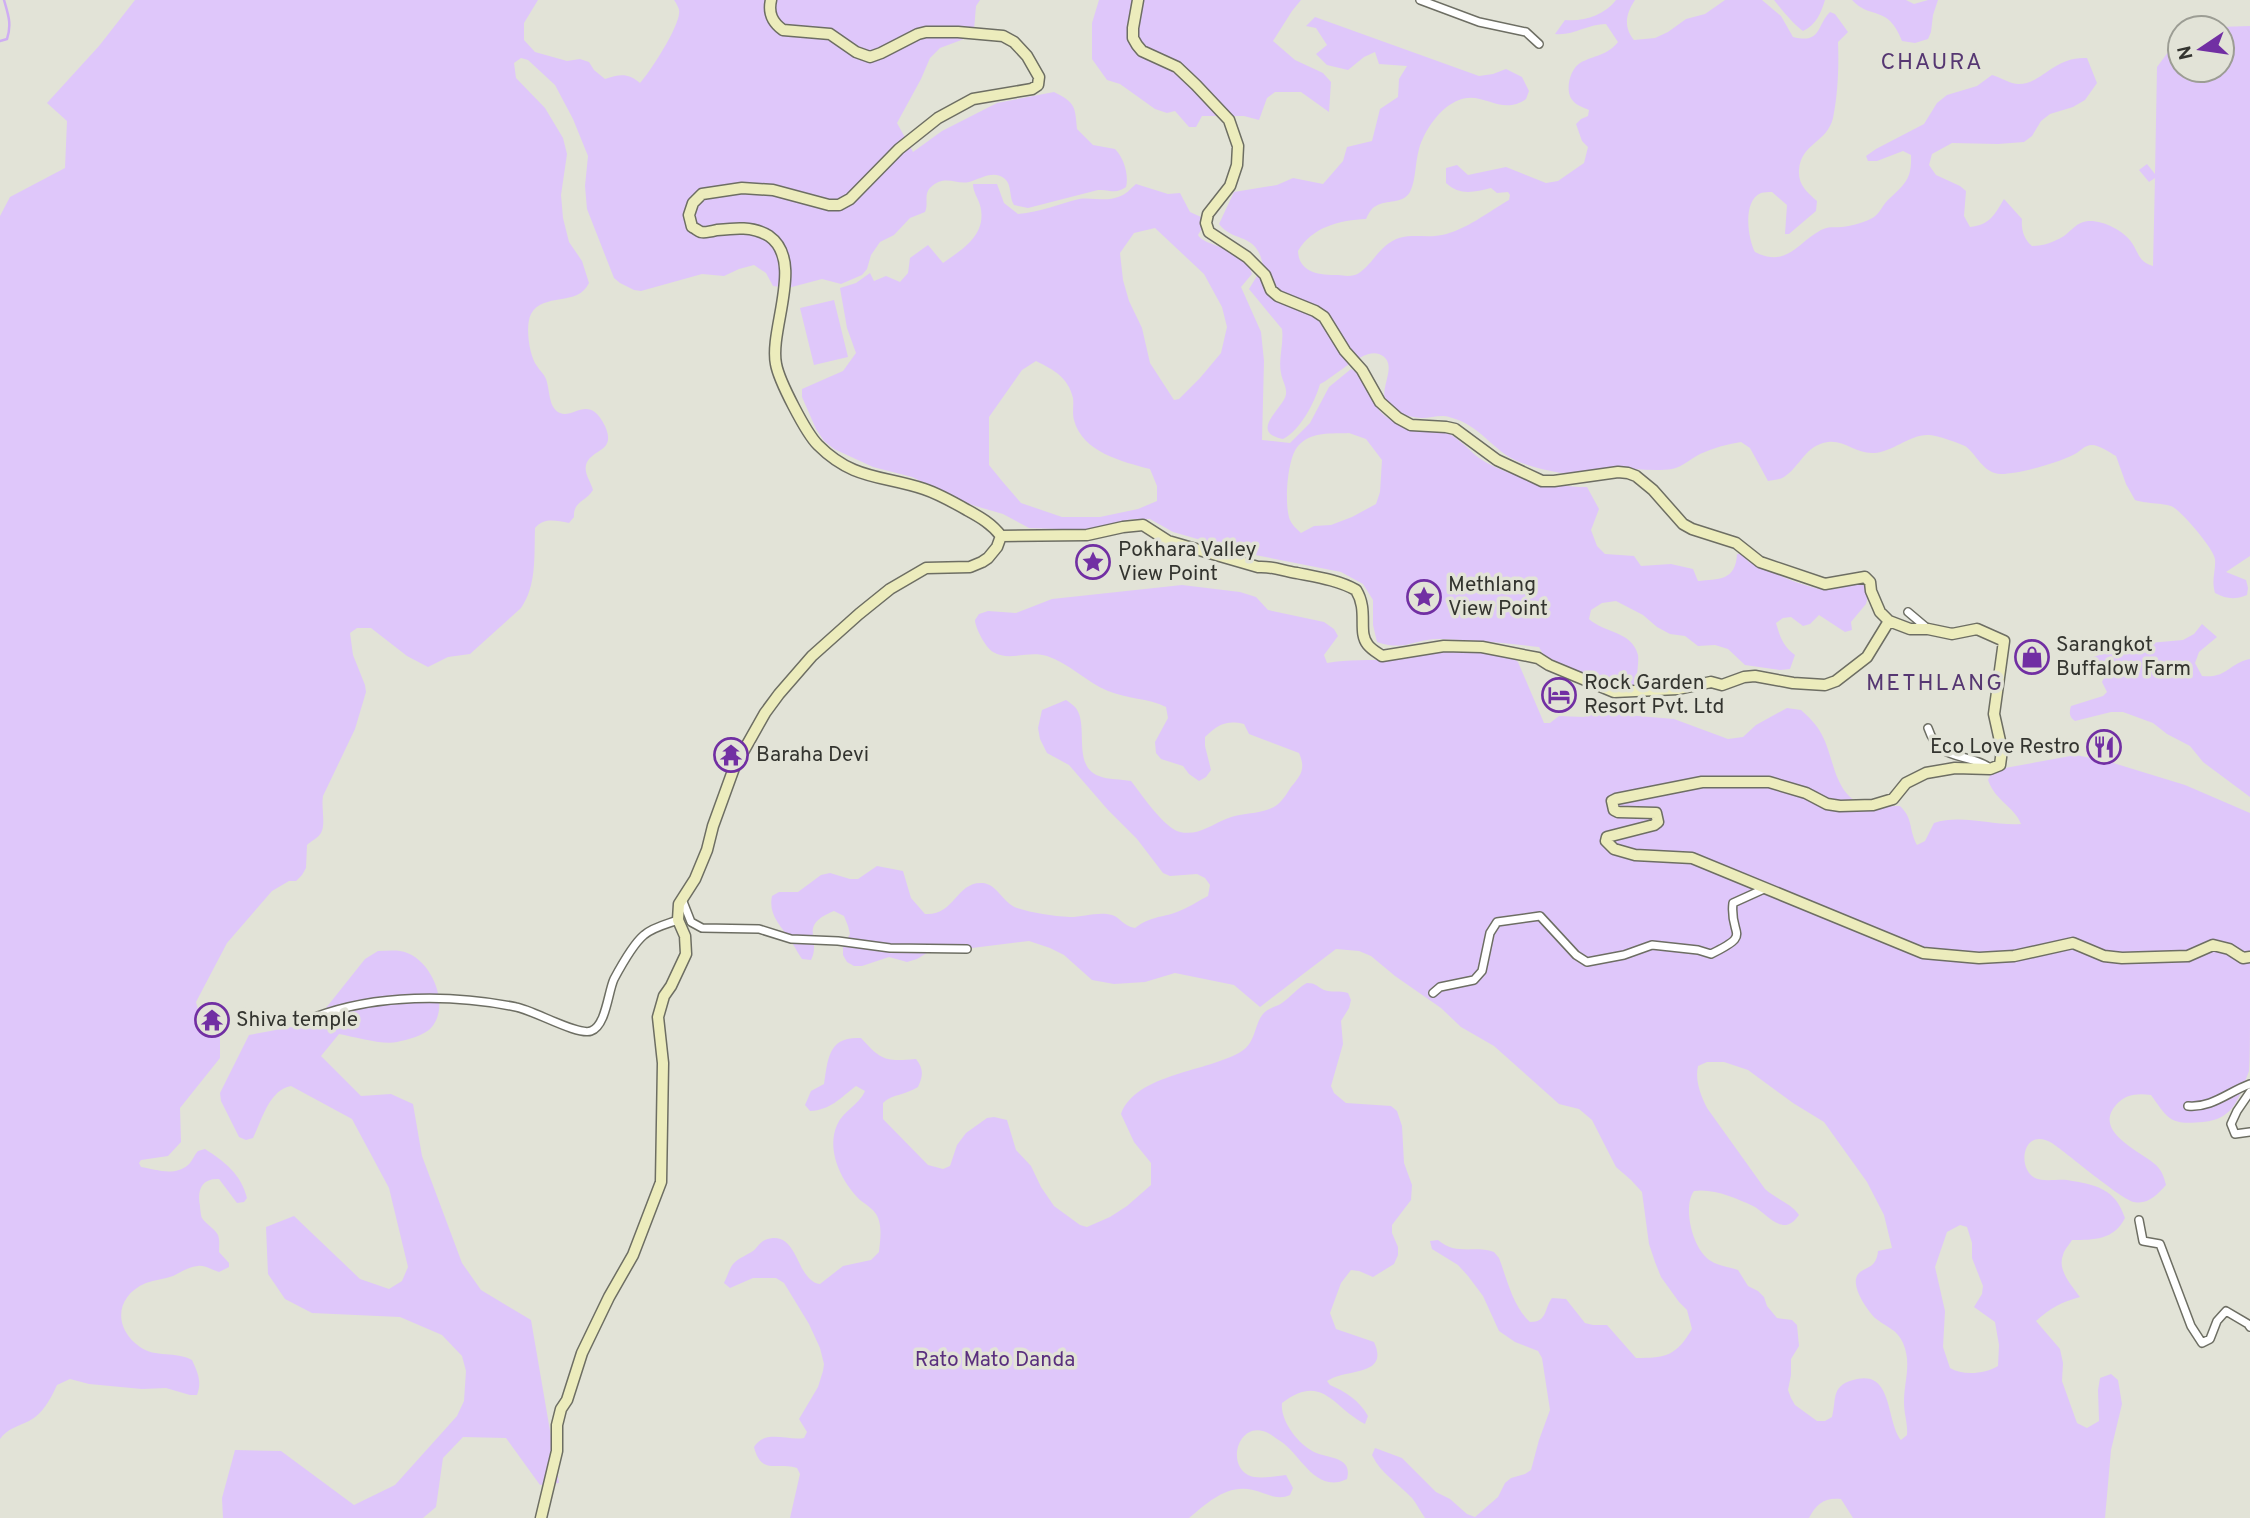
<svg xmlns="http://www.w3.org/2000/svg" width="2250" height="1518" font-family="Overpass,sans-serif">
	<rect width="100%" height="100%" fill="#e2e3d7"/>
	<path fill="#dfc7fa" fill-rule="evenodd" d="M135 0H538L524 23V40L535 52 567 61 580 59 589 62 594 70 605 79C620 74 628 73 640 83 650 72 682 23 679 10 679 8 675 1 674 0H980L976 6 974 30 964 39 940 48 930 58 921 79 897 123 913 152 942 131 997 103 1054 92C1076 103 1075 107 1077 129L1093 145 1115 149C1124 158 1129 175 1126 187 1115 195 1110 189 1098 190L1028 208 1014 205C1009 198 1012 185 1005 179 994 169 980 179 969 182 956 185 945 174 931 187 923 194 929 204 925 212L910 218 894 235 880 242 871 255 867 269 862 275 841 284 822 279 788 288 773 286 766 273 754 265 739 269 724 276 702 274 641 291 634 290 620 283 614 278 587 209 585 186 588 156 573 119 555 85 528 60 521 58 514 63 516 78 545 108 563 138 567 154 561 195 563 218 569 242 582 261 589 283C578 307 543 292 531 314 525 325 529 356 537 366 540 371 544 374 546 379 550 389 548 408 560 413 574 419 589 393 605 426 617 453 591 448 586 465 584 474 591 482 593 490 586 502 573 501 574 517L569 523C556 521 545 517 535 528 534 555 537 585 521 608L470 654 448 657 428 667 407 656 371 628H357L350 633 353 655 365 685 366 692 355 729 323 796C321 808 326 824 321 833 318 838 311 841 307 845L306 868 302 875 296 881H289L272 891 227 943 196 1002 199 1013 209 1019 220 1034V1058L180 1108 181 1142 168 1156 141 1160 139 1163 141 1167C155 1169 174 1177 188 1165 192 1162 194 1155 198 1151L205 1149C225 1162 241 1174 247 1198L244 1202 237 1203 219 1179C201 1178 197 1191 200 1206 200 1207 201 1217 202 1218 206 1224 214 1228 218 1235 220 1241 219 1246 219 1252L229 1263V1267L219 1272C212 1270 205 1265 198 1266 188 1267 181 1272 173 1276 164 1279 155 1280 146 1283 115 1296 113 1328 140 1347 155 1358 176 1351 192 1360 198 1373 202 1382 197 1395H190L166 1388 142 1389 89 1384 70 1379 57 1385C51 1398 43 1414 29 1421 17 1427 8 1428 0 1439V216L10 197 65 168 67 121 47 103 99 46Z
		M1099 0H1301L1292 11 1273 41 1295 60 1323 73 1331 82 1329 112 1301 92H1275L1267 98 1259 120 1244 116H1202L1196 127H1189L1175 111 1167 113 1155 109 1120 84 1107 80 1092 59V23Z
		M1616 0H1635C1626 13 1623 27 1634 40L1655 38 1668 32 1686 19 1705 14 1725 0H1762L1781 16 1793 37C1822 44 1816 26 1830 12L1835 14 1848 32 1838 42C1839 66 1838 94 1833 118 1827 143 1801 143 1799 170 1798 185 1807 192 1817 201L1816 211 1789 234H1785L1787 205 1772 192C1769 192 1764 192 1761 193 1742 201 1748 239 1755 252 1787 268 1797 243 1821 230 1829 226 1835 228 1842 227 1851 226 1867 222 1874 217 1879 214 1883 205 1887 201 1904 184 1912 181 1911 155L1903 151 1877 161H1868L1866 156 1876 149 1924 124 1937 103 1947 95 1977 86 1992 75C2000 77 2010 84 2019 84 2042 84 2054 56 2087 58L2097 83 2085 100 2073 107 2050 114 2041 121 2032 136 2024 142 1998 144 1952 143 1932 154 1929 165 1936 175 1960 186 1966 191 1964 216 1970 227C1990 225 1995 214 2004 199L2022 219C2021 230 2024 239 2032 246 2044 246 2054 242 2064 236 2072 230 2077 222 2088 221 2102 220 2124 230 2132 243 2139 254 2139 262 2153 266L2155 178 2149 182 2139 170 2147 164 2155 174 2157 67 2180 36V70H2222V28H2187L2250 26V556L2226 572 2246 580 2248 588 2247 595C2234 600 2227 599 2215 593 2211 579 2216 572 2215 559 2214 549 2182 512 2173 507 2167 503 2146 504 2135 500L2126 484 2116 456C2109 452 2099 445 2092 445 2084 445 2080 452 2073 455 2057 463 2019 474 2001 474 1983 474 1976 453 1965 446 1956 442 1939 436 1929 435 1910 434 1893 452 1874 453 1856 454 1845 440 1828 442 1805 445 1801 466 1784 477 1779 480 1773 480 1768 481L1750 448 1741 442C1727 444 1713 448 1700 454 1692 458 1682 467 1672 469 1654 472 1632 468 1614 468 1596 469 1579 476 1561 473 1543 470 1521 465 1506 455 1485 440 1476 424 1449 417 1441 414 1431 418 1422 418 1414 418 1399 414 1392 410 1370 396 1404 364 1379 354 1363 348 1335 377 1320 384 1315 402 1300 431 1283 439 1247 432 1285 407 1286 394 1287 387 1282 380 1281 373 1278 359 1284 344 1282 329L1249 289 1263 266C1257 231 1234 244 1219 224L1234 192 1277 185 1293 178 1323 184 1343 161 1347 147 1372 141 1380 109 1398 97 1399 79 1407 66 1379 64 1375 52 1364 57 1348 70 1327 65 1316 54 1327 45 1316 28 1306 26 1315 17 1479 76 1493 74 1506 69 1522 77 1529 91 1526 99C1501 117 1483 90 1459 100 1440 107 1424 131 1419 149 1415 163 1416 180 1410 192 1402 205 1387 199 1376 206 1371 208 1368 215 1366 219 1340 220 1312 227 1298 251 1299 273 1319 275 1338 275 1345 276 1353 277 1359 273 1374 263 1379 245 1399 238 1413 234 1428 238 1442 235 1466 230 1488 212 1509 200L1510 195 1508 192 1497 193 1491 188C1474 192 1460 196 1446 183V168L1457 165 1468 175 1506 167 1546 183 1558 181 1584 163 1588 147 1582 141 1576 124 1581 119 1588 116 1589 110C1585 108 1578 106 1574 102 1564 93 1569 70 1580 63 1594 55 1607 56 1618 42L1606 24C1588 24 1573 36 1555 34L1565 20C1583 22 1605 15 1616 0Z
		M1774 0H1825C1821 13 1816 25 1803 31 1794 25 1781 9 1774 0Z
		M1852 0H1906L1914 4 1928 0H1938L1933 15 1931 32 1928 39 1915 43 1902 41C1888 4 1870 20 1852 0Z
		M973 184H997L1004 203 1018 214C1041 212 1058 204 1079 199 1091 197 1107 202 1118 197 1126 195 1130 189 1136 184L1168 194 1180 193 1190 212 1201 217 1204 225 1198 235C1206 248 1244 246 1252 274L1241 287 1261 332 1264 361 1262 440 1290 443 1310 423 1329 387 1351 369C1354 371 1361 374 1363 378 1374 392 1371 407 1388 418 1403 428 1424 425 1440 430 1457 435 1466 448 1479 458 1508 477 1553 487 1587 487L1599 509 1591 530 1597 546 1605 554 1634 556 1641 566 1671 564 1693 569 1698 581C1718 579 1736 581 1737 554H1742L1749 562C1772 571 1809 592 1834 589 1850 587 1853 579 1871 584L1866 604 1851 622 1852 630 1845 632 1819 615 1810 624 1803 626 1791 617 1783 618 1776 623C1780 637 1783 646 1795 655L1790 669 1780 670 1745 665 1728 649 1715 645 1698 646 1685 636 1670 634 1657 627 1643 615 1616 601 1602 603 1591 610 1589 619C1604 633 1632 631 1638 655 1639 661 1637 671 1637 677L1644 686C1621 689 1594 682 1574 671 1563 666 1556 660 1544 656L1539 647C1507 643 1474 640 1441 639 1416 638 1405 652 1377 642L1373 625V600L1363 584 1341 572 1250 554 1173 532 1150 519H1132L1085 530 1029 528 1003 514 972 505 912 477 873 467 834 449 824 441 816 429 802 397V389L843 371 856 353 847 328 840 288 856 283 870 273 874 281 886 276 900 282 908 273 910 258 928 245 943 263C963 249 988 234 980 205 978 198 973 192 973 184ZM1155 228 1204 274 1222 307 1227 327 1221 353 1200 378 1179 399 1174 400 1150 363 1142 328 1129 301 1123 280 1120 253 1134 233ZM1036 361C1054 370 1068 377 1073 398 1074 405 1072 413 1074 420 1082 452 1123 462 1150 469L1157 486V501L1138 509 1100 517H1062L1021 503 1002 481 989 465V417L1022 370ZM1349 433 1366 439 1382 460 1380 492 1376 504 1352 517 1331 525 1314 526 1301 533C1297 529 1292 525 1290 520 1284 506 1287 458 1298 446 1311 431 1332 434 1349 433Z
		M834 300 848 357 814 365 800 308Z
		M1182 585 1240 592 1256 597 1268 610 1324 622 1334 629 1338 636 1324 655 1327 663C1348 659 1370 661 1392 659 1425 656 1491 637 1518 662L1544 723H1550L1559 716 1584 717 1593 709 1626 715 1674 719 1728 739 1743 737 1756 725 1787 708 1801 710C1809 717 1817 725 1822 735 1834 757 1834 794 1862 804 1873 808 1888 806 1900 806 1914 820 1908 828 1917 845L1925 841 1934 823C1962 814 1992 826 2021 824 2014 806 1996 802 1988 780L1991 774 2005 768 2076 755 2110 762 2185 785 2250 813C2250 880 2250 946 2250 1012 2250 1025 2250 1061 2249 1071 2239 1097 2235 1119 2203 1122 2170 1125 2169 1120 2151 1095 2138 1093 2125 1094 2116 1105 2092 1132 2142 1152 2156 1165 2162 1171 2164 1177 2166 1185 2158 1194 2148 1205 2134 1202 2122 1200 2068 1154 2052 1143 2023 1126 2016 1168 2035 1178 2043 1182 2058 1179 2067 1180 2096 1185 2115 1188 2125 1218 2114 1240 2094 1240 2072 1240 2069 1245 2064 1250 2063 1255 2057 1270 2072 1286 2080 1297 2062 1302 2050 1308 2036 1321L2060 1349 2063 1363 2062 1381 2077 1423 2087 1428 2099 1421 2098 1390 2100 1378 2111 1374 2118 1380 2122 1404 2111 1450 2105 1518H1853L1841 1499C1825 1497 1816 1504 1809 1518H1425C1420 1511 1417 1504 1412 1498 1398 1483 1381 1474 1372 1455L1375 1448 1402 1458 1436 1492 1450 1499 1467 1514 1475 1517 1498 1497 1505 1483 1511 1478 1525 1474 1531 1470 1539 1440 1550 1410 1542 1358 1538 1351 1515 1342 1499 1331 1483 1296 1468 1276 1458 1265 1432 1249 1430 1241 1438 1240C1456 1256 1475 1245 1494 1252L1499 1258C1507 1279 1513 1307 1530 1322 1548 1322 1544 1308 1552 1298L1566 1299 1585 1323 1593 1325H1607L1636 1358C1666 1358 1676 1356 1692 1329L1687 1310 1679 1302 1661 1277 1655 1262 1649 1244 1642 1192 1631 1180 1616 1167 1592 1120 1579 1109 1559 1104 1494 1046 1461 1027 1441 1008 1395 976 1371 956 1359 951 1336 949 1260 1007 1234 985 1175 973 1145 982 1114 984 1092 980 1064 955 1050 948 1029 941 956 950 935 948 917 959 907 962 889 957 862 966H854L847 962 843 955V946L850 934 848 926 844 916 834 911C797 926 822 938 811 960L802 959C797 952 794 945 789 938 780 925 768 914 772 896L779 892H798L821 875 830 873 850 879H858L877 866 903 871 911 898 925 914C955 916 956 881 983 883 998 885 1003 903 1017 908 1033 913 1052 916 1070 917 1083 917 1099 911 1112 915 1121 918 1123 926 1135 928 1151 916 1161 918 1177 912 1188 908 1198 901 1208 896L1210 885 1205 878 1197 874 1170 876 1163 873 1137 839 1108 810 1069 765 1047 753 1040 739 1038 728 1042 710 1066 700C1069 702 1072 704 1075 707 1090 724 1071 766 1099 776 1108 780 1121 779 1131 781 1142 795 1164 828 1180 832 1198 836 1211 825 1226 819 1243 811 1270 816 1282 800 1286 796 1288 791 1291 787 1301 775 1306 769 1299 753L1249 734 1244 724C1226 720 1219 724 1205 737V746L1211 770 1206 777 1199 781 1189 774 1183 766 1161 759 1156 753 1155 742 1168 718 1166 707C1148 698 1127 699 1108 691 1086 682 1069 663 1047 656 1028 650 1010 662 993 652 986 648 975 628 975 620L979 614 988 611 1016 613 1052 599ZM1707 1062H1724L1748 1070 1793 1103 1824 1122 1867 1182 1884 1215 1892 1248 1878 1251C1876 1273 1859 1265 1856 1279 1854 1291 1867 1310 1875 1318 1886 1327 1897 1329 1903 1343 1912 1364 1904 1381 1904 1402 1904 1414 1908 1424 1907 1435L1901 1440C1886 1421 1893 1371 1857 1379 1830 1385 1837 1398 1832 1417L1825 1421H1817L1795 1405 1791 1398 1788 1390 1791 1375V1359L1799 1346 1797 1325 1792 1320 1777 1318 1767 1306 1764 1297 1758 1291 1748 1286 1738 1270C1730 1267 1718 1266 1711 1261 1693 1251 1682 1207 1694 1191 1713 1188 1736 1198 1753 1206 1763 1211 1774 1226 1786 1225 1792 1224 1796 1219 1799 1215 1792 1204 1776 1199 1765 1189L1707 1108C1700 1094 1695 1080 1698 1066ZM1960 1225 1967 1227 1972 1243V1258L1983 1286 1982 1294 1974 1307 1995 1322 1999 1345 1998 1366C1985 1374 1963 1376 1950 1368L1943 1347 1945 1311 1935 1267 1947 1232Z
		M2202 624 2217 637 2199 652 2195 663 2202 676C2227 679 2229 663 2250 659V797L2203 762 2190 746 2167 734 2153 723 2123 712H2111L2075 721C2069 717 2069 712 2071 706L2103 696 2107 692 2102 682 2107 671 2114 665 2111 659 2080 671 2075 666V662L2138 644 2183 640 2194 634Z
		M378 951C385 951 393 950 400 951 430 955 452 1005 431 1028 425 1035 407 1040 397 1042 382 1045 355 1037 339 1034L321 1056 361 1096 391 1094 413 1104 422 1156 462 1263 481 1290 531 1320 559 1483 540 1485 506 1438 463 1437 443 1458 436 1507 423 1518H223L222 1498 235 1450 281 1451 354 1505 395 1485 457 1416 464 1401 466 1371 462 1356 442 1335 400 1317 312 1313 285 1299 268 1274 266 1227 294 1216 360 1279 389 1289 402 1281 408 1267 389 1188 352 1119 291 1086C269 1090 262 1120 253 1138L246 1140 239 1137 221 1101 220 1093 249 1035 314 1023 365 959Z
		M1307 983C1316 983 1316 986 1324 990 1331 993 1340 990 1348 993L1351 1000 1349 1008 1341 1021 1343 1044 1331 1086 1334 1093 1346 1103 1391 1106 1397 1111 1402 1126 1404 1163 1412 1185 1411 1200 1392 1225V1233L1398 1247V1255L1394 1264 1373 1277 1359 1271 1351 1270 1341 1283 1330 1313 1336 1329 1374 1342C1390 1377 1346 1368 1327 1381L1330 1385C1346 1392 1359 1400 1368 1416L1365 1424C1333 1408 1323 1372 1282 1403 1280 1421 1298 1444 1314 1452 1328 1459 1353 1456 1347 1479 1314 1495 1300 1451 1277 1439 1273 1436 1268 1432 1263 1431 1238 1424 1227 1464 1248 1475 1258 1480 1274 1476 1286 1475L1293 1488 1290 1495C1277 1501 1266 1493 1253 1490 1226 1484 1208 1503 1189 1518H790L800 1474 797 1468C776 1462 761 1475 754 1447 765 1429 787 1441 804 1438L807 1432 799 1419 818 1387 823 1371 824 1364 820 1348 809 1324 784 1283 776 1278H753L730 1288 724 1283C727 1277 730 1267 734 1263 739 1258 747 1255 753 1251 757 1248 760 1242 765 1240 799 1227 795 1281 820 1284L843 1266 871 1260 879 1252C880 1241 883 1225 876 1214 872 1208 865 1204 860 1200 841 1181 826 1150 837 1125 843 1111 859 1105 865 1091L856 1086C840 1098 831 1110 810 1111L805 1105 811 1091 824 1084C828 1059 828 1036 861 1038 881 1060 885 1062 916 1059 924 1069 923 1076 918 1087 906 1095 892 1094 883 1103V1119L928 1165 943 1169 950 1166 957 1145 966 1133 987 1118 994 1117 1007 1120 1016 1150 1031 1166 1041 1187 1054 1206 1080 1225 1087 1227 1110 1217 1127 1206 1151 1185V1163L1134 1142 1121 1114C1136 1073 1209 1072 1242 1051 1256 1042 1254 1025 1263 1014 1268 1008 1276 1007 1282 1003 1291 997 1297 988 1307 983Z"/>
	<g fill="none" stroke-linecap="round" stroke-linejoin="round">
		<path stroke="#cfaef3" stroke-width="2.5" d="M0 41 7 39C12 24 8 14 4 0"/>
		<g stroke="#6d6e63" stroke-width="10">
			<path id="street" d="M1420 0 1479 22 1526 32 1539 44
				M1908 612 1927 628
				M1928 728C1940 764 1966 751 1990 768
				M682 899 691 922 702 928 759 929 791 939 838 941 890 948 967 949
				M1433 993 1440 987 1474 980 1482 971 1490 933 1497 922 1540 916 1576 955 1587 962 1624 955 1652 945 1698 950 1711 954C1754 933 1729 937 1733 903L1764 889
				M315 1017C376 994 452 994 516 1007 533 1010 578 1036 591 1031 606 1026 608 992 614 979 621 966 633 944 644 935 653 927 667 924 678 920
				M2250 1092 2237 1111 2231 1124 2235 1134 2250 1132
				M2188 1106C2212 1108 2228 1092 2250 1084
				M2139 1220 2143 1241 2160 1244 2191 1326 2202 1343 2210 1339 2217 1321 2226 1311 2248 1324 2250 1327"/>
		</g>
		<g stroke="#6d6e63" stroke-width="13">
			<path id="secondary" d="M771 0C768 13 772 22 783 30L830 34 856 52 870 57 881 53 918 34 926 32H958L1003 36 1014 42 1027 56 1039 77 1038 85 1032 89 973 99 938 118 899 149 850 199 839 205H829L773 190 742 188 702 194 693 203 689 215 692 227C695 228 698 231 701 232 706 233 713 231 717 230 735 228 753 226 769 236 805 261 769 329 776 364 779 381 806 433 818 445 853 480 881 475 924 489 939 494 953 502 967 510 980 517 992 524 1001 536
				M1138 0 1133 28V38L1137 45 1142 51 1177 67 1196 85 1229 120 1238 146 1237 165 1230 186 1208 214 1206 223 1209 232 1247 257 1265 275 1271 290 1278 296 1315 311 1324 317 1345 351 1362 370 1380 402 1398 418 1411 425 1446 427 1455 429 1497 460 1542 481H1554L1618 472 1628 473 1636 476 1653 490 1683 524 1692 529 1736 543 1760 562 1825 584 1865 577 1870 582 1871 591 1880 612 1889 621 1910 629H1928L1952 634 1977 629 2004 641 1994 714 2002 750 2000 765 1990 769 1955 768 1926 773 1906 783 1893 799 1873 805 1840 806 1827 804 1806 793 1769 782H1702L1616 799 1612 801 1614 810 1618 812 1656 813 1658 822 1654 825 1607 837 1606 841 1614 849 1635 855 1692 858 1923 953 1979 958 2014 956 2073 943 2104 956 2122 958 2188 956 2213 945 2229 949 2243 958 2250 957
				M1001 536 1087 535 1123 527 1143 525 1168 541 1258 567C1274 566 1282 571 1297 573 1317 577 1338 580 1356 590 1369 611 1357 632 1368 645 1372 650 1378 653 1382 656L1444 646 1482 647 1538 658 1549 665 1614 692 1678 689 1711 682 1722 685 1744 677 1755 676 1793 683 1825 685 1836 681 1867 657 1889 621
				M541 1518 557 1451V1425L561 1409 567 1400 582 1353 609 1297 633 1255 661 1182 663 1063 658 1017 664 996 671 986 686 954 685 936 678 920 679 904 695 879 707 850 713 826 734 768 765 713 779 694 812 656 859 614 890 589 926 568 970 567 982 562 988 558 997 547 1001 536"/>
		</g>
		<use href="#street" stroke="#fff" stroke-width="7"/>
		<use href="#secondary" stroke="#ececbc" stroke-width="10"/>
	</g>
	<defs>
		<g id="sight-ring" transform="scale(1.75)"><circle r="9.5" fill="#e2e3d7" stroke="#712fa3" stroke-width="1.5"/><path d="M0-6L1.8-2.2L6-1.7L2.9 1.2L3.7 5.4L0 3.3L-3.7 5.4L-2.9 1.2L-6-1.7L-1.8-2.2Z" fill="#712fa3"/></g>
		<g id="shop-ring" transform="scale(1.75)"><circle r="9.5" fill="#e2e3d7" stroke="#712fa3" stroke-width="1.5"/><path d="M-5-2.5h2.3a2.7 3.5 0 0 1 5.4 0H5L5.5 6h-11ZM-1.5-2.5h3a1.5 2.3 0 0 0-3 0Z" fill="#712fa3"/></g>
		<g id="hotel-ring" transform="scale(1.75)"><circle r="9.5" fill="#e2e3d7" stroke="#712fa3" stroke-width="1.5"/><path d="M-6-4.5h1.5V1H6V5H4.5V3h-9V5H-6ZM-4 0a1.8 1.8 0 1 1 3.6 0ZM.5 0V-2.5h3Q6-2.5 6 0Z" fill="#712fa3"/></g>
		<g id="restaurant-ring" transform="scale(1.75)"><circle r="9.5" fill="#e2e3d7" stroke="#712fa3" stroke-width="1.5"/><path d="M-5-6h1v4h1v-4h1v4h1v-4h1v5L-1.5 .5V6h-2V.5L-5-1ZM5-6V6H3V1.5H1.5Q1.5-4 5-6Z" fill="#712fa3"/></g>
		<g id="temple-ring" transform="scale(1.75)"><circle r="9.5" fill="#e2e3d7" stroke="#712fa3" stroke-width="1.5"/><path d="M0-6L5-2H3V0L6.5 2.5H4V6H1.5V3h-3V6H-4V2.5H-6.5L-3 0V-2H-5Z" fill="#712fa3"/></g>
	</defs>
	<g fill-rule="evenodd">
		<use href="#sight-ring" x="1093" y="562"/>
		<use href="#sight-ring" x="1424" y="597"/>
		<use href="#shop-ring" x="2032" y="657"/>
		<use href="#hotel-ring" x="1559" y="695"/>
		<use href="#restaurant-ring" x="2104" y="747"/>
		<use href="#temple-ring" x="731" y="755"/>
		<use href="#temple-ring" x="212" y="1020"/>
	</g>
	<g text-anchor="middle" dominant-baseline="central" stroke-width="7" stroke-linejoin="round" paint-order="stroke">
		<g font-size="21" fill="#33342f" stroke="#e2e3d7" text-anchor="start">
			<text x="1118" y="550">Pokhara Valley<tspan x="1118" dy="24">View Point</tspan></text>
			<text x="1448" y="585">Methlang<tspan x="1448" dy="24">View Point</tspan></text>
			<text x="2056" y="645">Sarangkot<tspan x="2056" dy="24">Buffalow Farm</tspan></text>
			<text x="1584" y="683">Rock Garden<tspan x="1584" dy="24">Resort Pvt. Ltd</tspan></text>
			<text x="2080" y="747" text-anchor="end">Eco Love Restro</text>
			<text x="756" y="755">Baraha Devi</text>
			<text x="236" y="1020">Shiva temple</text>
		</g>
		<g font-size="21" fill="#5a2f7e" stroke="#e2e3d7">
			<text x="995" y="1360">Rato Mato Danda</text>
		</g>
		<g font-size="23" letter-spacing="2" fill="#563772" stroke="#e2e3d7">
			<text x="1932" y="63">CHAURA</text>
			<text x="1935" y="684">METHLANG</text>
		</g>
	</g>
	<g transform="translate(2201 49) rotate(257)"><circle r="33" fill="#e2e3d7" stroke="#9c9d94" stroke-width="2"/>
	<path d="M0-5L12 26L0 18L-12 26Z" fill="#712fa3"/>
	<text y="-10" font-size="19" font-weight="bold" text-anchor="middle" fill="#33342f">N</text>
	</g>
</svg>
